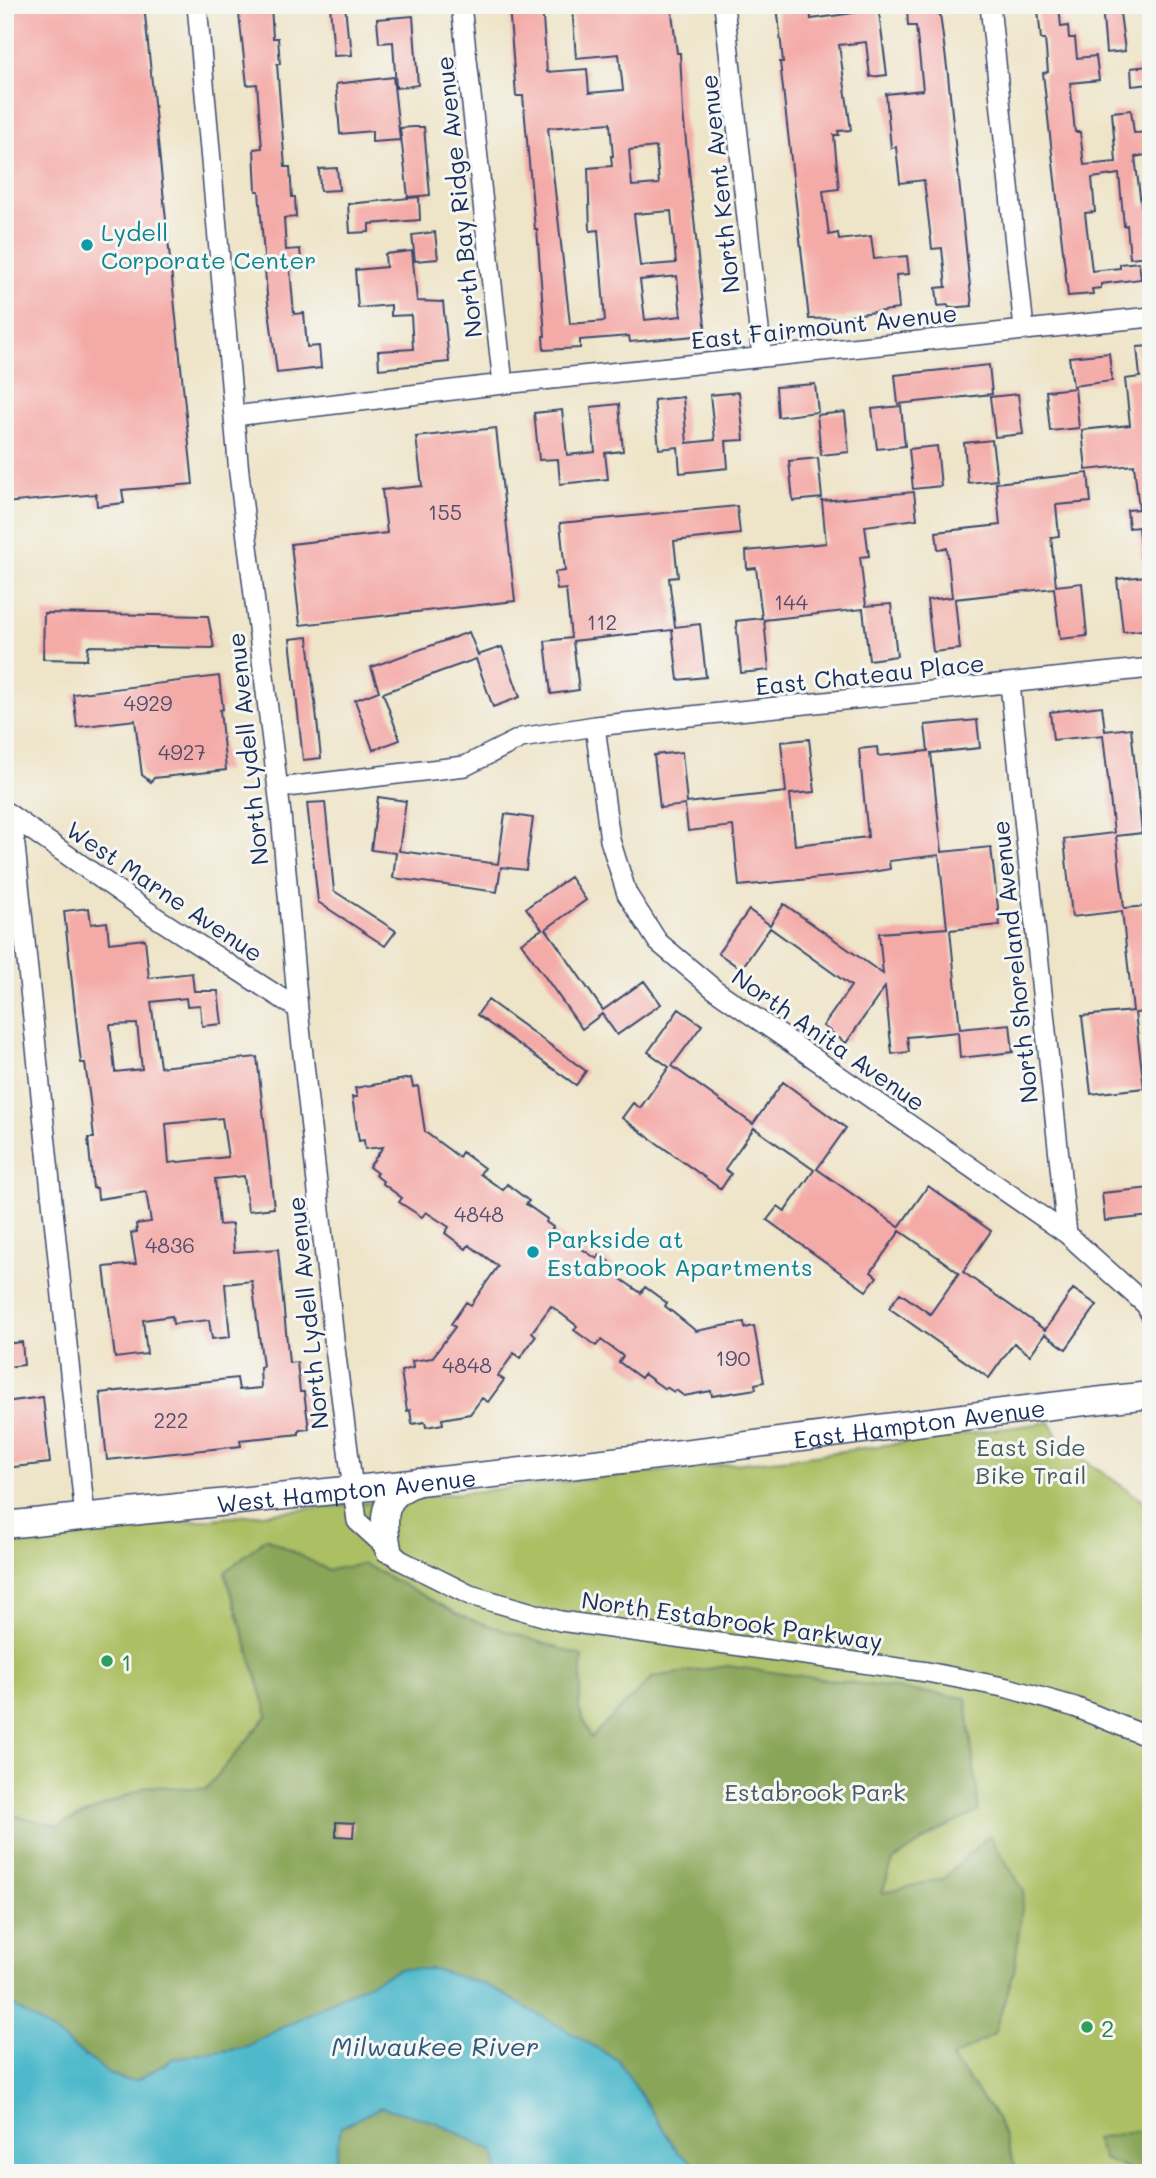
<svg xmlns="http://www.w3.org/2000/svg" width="1156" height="2178" font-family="Mali,sans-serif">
	<rect width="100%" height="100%" fill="#f6f6f2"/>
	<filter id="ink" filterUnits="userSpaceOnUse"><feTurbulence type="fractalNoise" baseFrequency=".0143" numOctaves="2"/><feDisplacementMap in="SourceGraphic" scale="14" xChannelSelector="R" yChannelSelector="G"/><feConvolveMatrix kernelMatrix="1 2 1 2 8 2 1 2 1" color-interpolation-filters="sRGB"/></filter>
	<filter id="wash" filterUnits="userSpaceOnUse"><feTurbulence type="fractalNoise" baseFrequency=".00686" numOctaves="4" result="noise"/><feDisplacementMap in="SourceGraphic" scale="28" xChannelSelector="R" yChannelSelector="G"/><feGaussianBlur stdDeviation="1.57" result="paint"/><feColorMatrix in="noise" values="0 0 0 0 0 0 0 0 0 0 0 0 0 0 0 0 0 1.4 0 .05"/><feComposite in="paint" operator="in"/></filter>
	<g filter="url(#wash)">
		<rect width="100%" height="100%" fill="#eee4c8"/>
		<path fill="#acbf63" stroke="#647760" stroke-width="2" d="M1050 1422 1060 1443 1151 1506V2173H707L678 2152 5 2000V1541L800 1457Z"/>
		<path fill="#89a659" stroke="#526a5c" stroke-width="2" d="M266 1538 328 1570 364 1564 464 1617 582 1656 579 1709 591 1738 653 1677 727 1666 966 1698 979 1811 940 1830 893 1861 882 1893 944 1878 989 1835 1024 1891 1014 1972 994 2034 952 2058 997 2118 1018 2173H707L678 2152 618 2060 340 1997 243 2048 175 2058 137 2080H124L107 2072 56 2034 5 2000V1813L58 1826 148 1786 206 1789 268 1715 225 1572Z
			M381 2107 435 2122 494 2151 498 2166 497 2173H336L334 2166 341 2127Z
			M1151 2128V2173H1137L1103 2159 1095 2139Z"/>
		<path fill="#4fb9cb" stroke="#357494" stroke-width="2" d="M399 1969H434L489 1986 618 2060 678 2152 707 2173H497L498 2166 494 2151 435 2122 381 2107 341 2127 334 2166 336 2173H5V2000L56 2034 107 2072 124 2080H137L175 2058 243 2048 340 1997Z"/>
		<g id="blocks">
			<path fill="#f4aba8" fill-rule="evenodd" d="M19 5H144L193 484 122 490 124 503 97 506 96 494 5 503V7Z
				M238 5H271L273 38H278L280 64H277L285 167H290L292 197H295L296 217 284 218 286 250 300 249 302 268 290 269 294 314 304 313 307 347 319 346 321 368 277 373 267 295 259 191H256L254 149 262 148 257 84 247 85Z
				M330 5H345L348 36H350L352 55 334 56Z
				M509 5H542L547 72 587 69 589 93 623 90 619 54 576 58 572 5H671L677 53H680L683 112 706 335 630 342 629 336 580 340V348L544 350 543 336H545L537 229H535L523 96H516ZM610 123 613 156H611L612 166 588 168 590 231 598 230 605 321 570 324 548 128ZM656 147 659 184 632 186 629 150ZM671 211 676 263 640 266 634 214ZM677 276 681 316 645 320 640 280Z
				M777 5H810L811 19 861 12 860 5H878L887 75 870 77 866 42 839 45 851 130 838 131 839 135H834L839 189 823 191 829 235 838 233 839 240 871 236 874 259 907 256 909 274 896 275 899 309 845 316V318L809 319 780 62H783Z
				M936 5 937 14H940L948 75 972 306 949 308 948 305 938 306 936 288 946 287 942 248 932 249 924 180 900 183 896 147 891 148 886 94 923 90 916 26H908L907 8Z
				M1044 5H1059L1061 27 1068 26 1069 38H1075L1077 58 1096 56 1099 80 1070 83 1075 132H1080L1084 165 1116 162 1112 112 1131 110 1134 133 1151 132V154L1135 157 1141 204V206L1151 205V234H1146L1148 256 1130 258 1127 225 1124 226 1119 174 1092 178 1095 212 1085 213 1092 271 1120 268V264L1139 262 1141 279 1101 284V288L1092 289 1093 294 1068 296 1043 73 1048 72 1045 39H1041L1038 10H1045Z
				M1102 5H1119L1125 51 1106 53Z
				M413 16 418 85 396 88 393 42 379 43 377 19Z
				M1148 66 1150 84 1132 86 1131 68Z
				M393 77 400 140 372 142V131L340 134 336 84Z
				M414 127H424L430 195 408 197 400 128Z
				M337 168 339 190 320 191 319 169Z
				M419 197 420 220 369 224V232L350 233 348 204Z
				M435 232 438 259 415 261 412 235Z
				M412 251 417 301 443 302 449 362 379 369 378 351 413 349 411 315 391 316V305L358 308 355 270 386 267 385 254Z
				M1151 346V386L1145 387 1151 443V559H1141L1138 527 1129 528 1127 510 1139 509 1134 465 1086 470 1082 430 1130 425 1125 379 1140 377 1137 347Z
				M1109 353 1112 381 1073 386 1069 357Z
				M989 365 992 394 898 404 895 375Z
				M815 384 818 412 778 417 776 387Z
				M1075 388 1079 428 1050 431 1046 391Z
				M739 392 744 440 726 441 728 468 680 473 678 447 659 449 654 400 683 397 687 443 715 440 710 395Z
				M1018 394 1023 434 995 437 990 397Z
				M619 404 623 451 605 453 608 479 560 484 558 459 539 460 534 413 562 410 567 455 595 452 591 407Z
				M901 406 905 446 877 449 872 409Z
				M845 412 849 452 821 455 817 415Z
				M496 428 515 601 300 625 291 544 387 533 382 490 422 486 416 437Z
				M992 440 997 480 968 483 964 443Z
				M937 446 941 486 913 489 909 449Z
				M818 458 822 498 793 501 789 461Z
				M1088 473 1091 502 1056 505 1059 536 1051 537 1056 586 1082 583 1087 636 1060 639 1054 588 955 599 960 649 933 652 927 600 952 597 947 548 938 549 936 532 1000 525 996 483Z
				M914 492 917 519 865 526 869 556 860 557 866 606 891 604 897 656 869 660 863 609 764 620 769 670 741 673 736 621 762 618 756 568 747 569 746 551 826 543 822 501Z
				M737 506 740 534 674 541 678 577 669 578 675 627 700 624 706 677 678 680 672 630 573 641 579 690 551 694 545 641 571 638 566 589 557 590 555 572 565 571 560 523Z
				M1146 576 1151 629 1123 632 1117 579Z
				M44 613 208 616 214 648 88 646 87 660 43 659Z
				M469 632 478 655 502 647 520 697 493 707 476 659 442 671 383 693 400 740 373 750 355 700 379 691 371 667Z
				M308 637 321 758 303 760 290 639Z
				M219 676 223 709 220 710 226 770 154 778 151 782 142 775 135 720 77 727 73 694Z
				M1102 706 1105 731 1131 728 1142 833 1116 836 1124 908 1150 906 1151 1011 1135 1013 1144 1088 1091 1094 1082 1016 1133 1011 1122 911 1072 917 1064 839 1114 833 1103 735 1053 740 1050 712Z
				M977 720 980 748 931 753 942 852 991 847 1000 925 950 930 960 1029 1010 1024 1013 1052 960 1058 958 1032 907 1037 909 1052 892 1054 885 987 846 1043 823 1026 851 986 770 928 741 969 718 953 749 910 770 925 784 904 883 974 879 933 947 928 939 855 889 861 890 869 860 874 739 886 733 826 688 831 685 805 660 808 654 755 682 752 687 803 786 792 781 742 809 739 815 792 790 794 795 845 868 837 859 749 877 747 878 756 928 751 925 725Z
				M378 797 406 801 399 851 498 864 505 814 533 818 526 870 501 867 497 892 393 878 396 853 371 850Z
				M325 802 334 891 396 931 385 946 318 902 307 803Z
				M570 877 586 900 546 929 603 1010 644 981 661 1004 617 1035 602 1014 582 1029 521 943 542 929 526 908Z
				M89 908 91 924 107 922 109 943 145 939 149 978 192 973 194 991H218L222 1024 202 1026 200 1005 187 1006 186 998 151 1002 160 1067 257 1057 274 1208 248 1211 244 1176 215 1179 219 1225 232 1224 234 1252 278 1249 289 1363 297 1362 300 1392H304L309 1429 299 1430V1434L240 1440 241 1446 107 1460 100 1393 237 1378 239 1390 261 1388 260 1367 263 1366 252 1281 225 1284 230 1337 212 1339 209 1320 173 1324 172 1316 143 1320 147 1354 115 1358 104 1267 136 1264 131 1233 137 1232 136 1224 151 1222 146 1192 98 1199 97 1188H93L88 1138H94L90 1100 85 1063H81L64 911ZM137 1024 142 1069 115 1072 110 1025ZM222 1118 228 1157 169 1163 166 1124Z
				M488 1000 586 1071 576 1085 477 1015Z
				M679 1009 702 1025 672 1066 753 1124 783 1082 846 1128 817 1169 899 1227 928 1186 974 1219 991 1231 963 1272 1045 1330 1073 1289 1097 1305 1066 1349 1045 1334 1030 1355 1014 1343 989 1378 889 1308 900 1293 930 1314 959 1273 939 1258 900 1231 871 1272 877 1277 866 1291 767 1220 778 1206 785 1211 814 1170 754 1128 725 1169 731 1174 721 1189 622 1118 633 1103 640 1108 669 1067 648 1052Z
				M411 1078 413 1087 418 1086 425 1132 459 1157 462 1152 484 1168 480 1174 503 1190 507 1184 529 1201 526 1204 547 1219 546 1222 553 1227 552 1229 597 1259 600 1255 622 1271 618 1277 641 1293 645 1287 667 1303 665 1306 696 1331 744 1322 745 1328 754 1326 764 1382 755 1384 756 1389 712 1396 711 1391 684 1396 676 1390 674 1392 666 1387 665 1389 644 1374 641 1378 619 1362 623 1356 601 1340 596 1346 574 1330 577 1326 551 1306 532 1332 536 1336 520 1358 514 1353 498 1376 504 1380 488 1402 482 1398 470 1414 442 1419 443 1424 426 1427 425 1422 412 1424 410 1410 407 1411 401 1371 413 1368 412 1361 432 1358 455 1327 451 1324 466 1302 471 1305 498 1266 469 1245 466 1249 445 1233 449 1227 426 1212 422 1217 399 1202 402 1198 382 1183 383 1181 375 1175 377 1173 369 1167 383 1147 365 1149 364 1140 359 1141 352 1097H357L355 1088Z
				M1151 1188V1216L1105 1221 1102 1193Z
				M22 1342 24 1365 5 1367V1344Z
				M43 1397 50 1463 5 1468V1402Z
				M336 1822 354 1823 353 1837 336 1836Z"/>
		</g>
	</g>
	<g filter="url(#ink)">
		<use href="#blocks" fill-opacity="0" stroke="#3b4a6e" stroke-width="2"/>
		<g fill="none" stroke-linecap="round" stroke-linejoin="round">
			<g stroke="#3b4a6e" stroke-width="22">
				<path id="street" d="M197 5 239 473 281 814 298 1009 335 1348 357 1521 400 1560 470 1595 560 1621 927 1672 1008 1688 1075 1707 1151 1738
					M461 5 503 384
					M724 5 762 357
					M990 5 1024 329
					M234 416 503 384 1151 317
					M1010 684 1067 1234
					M595 726 610 840 627 894 658 942 714 989 1067 1234 1146 1305 1151 1315
					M278 788 465 766 521 738 595 726 1151 668
					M6 812 157 918 298 1009
					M12 817 85 1517"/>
			</g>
			<g stroke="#3b4a6e" stroke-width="29">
				<g id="secondary">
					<path id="s1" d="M5 1525C234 1501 463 1479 691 1452 844 1434 997 1410 1151 1395"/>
					<path d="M388 1549C382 1516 381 1495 418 1482"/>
				</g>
			</g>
			<use href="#street" stroke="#fff" stroke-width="19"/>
			<use href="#secondary" stroke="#fff" stroke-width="26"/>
		</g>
	</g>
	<g fill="#0f9aa8" stroke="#f6f6f2" stroke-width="2.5">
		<circle cx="87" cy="245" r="7"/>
		<circle cx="533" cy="1252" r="7"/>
	</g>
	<g fill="#2e9e5b" stroke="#f6f6f2" stroke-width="2.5">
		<circle cx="107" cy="1661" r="7"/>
		<circle cx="1087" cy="2027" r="7"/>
	</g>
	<g text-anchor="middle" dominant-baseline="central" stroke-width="6" stroke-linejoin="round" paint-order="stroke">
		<g font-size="21" fill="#514e70">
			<text x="445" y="511">155</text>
			<text x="791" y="601">144</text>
			<text x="602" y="621">112</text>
			<text x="148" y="702">4929</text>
			<text x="182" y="751">4927</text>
			<text x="479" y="1213">4848</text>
			<text x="170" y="1244">4836</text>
			<text x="733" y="1357">190</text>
			<text x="467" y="1364">4848</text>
			<text x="171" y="1419">222</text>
		</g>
		<g font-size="24" fill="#1b2f5e" stroke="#f6f6f2">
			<text transform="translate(719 184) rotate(-96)">North Kent Avenue</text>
			<text transform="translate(458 197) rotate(-96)">North Bay Ridge Avenue</text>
			<text transform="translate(824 326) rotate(-6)">East Fairmount Avenue</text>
			<text transform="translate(870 674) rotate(-6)">East Chateau Place</text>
			<text transform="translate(247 749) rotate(-96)">North Lydell Avenue</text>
			<text transform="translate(165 891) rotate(34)">West Marne Avenue</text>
			<text transform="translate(1014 962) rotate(-96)">North Shoreland Avenue</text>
			<text transform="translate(829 1039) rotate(35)">North Anita Avenue</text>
			<text transform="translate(307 1313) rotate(-96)">North Lydell Avenue</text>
			<text stroke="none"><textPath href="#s1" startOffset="920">East Hampton Avenue</textPath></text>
			<text stroke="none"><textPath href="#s1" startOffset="343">West Hampton Avenue</textPath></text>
			<text transform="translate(732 1620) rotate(8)">North Estabrook Parkway</text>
		</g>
		<g font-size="24" fill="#0d838f" stroke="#f6f6f2" text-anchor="start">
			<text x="101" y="231">Lydell<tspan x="101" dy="28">Corporate Center</tspan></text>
			<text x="547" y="1238">Parkside at<tspan x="547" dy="28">Estabrook Apartments</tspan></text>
		</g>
		<g font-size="24" fill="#465a60" stroke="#f6f6f2">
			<text x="1031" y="1446">East Side<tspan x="1031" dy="28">Bike Trail</tspan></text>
			<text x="815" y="1791">Estabrook Park</text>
		</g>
		<g font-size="24" fill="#27864d" stroke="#f6f6f2" text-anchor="start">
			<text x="121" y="1661">1</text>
			<text x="1101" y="2027">2</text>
		</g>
		<g font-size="26" font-style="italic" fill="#2b587f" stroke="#f6f6f2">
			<text x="435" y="2046">Milwaukee River</text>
		</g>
	</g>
	<rect width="1156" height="2178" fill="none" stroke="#f6f6f2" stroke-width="28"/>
</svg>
